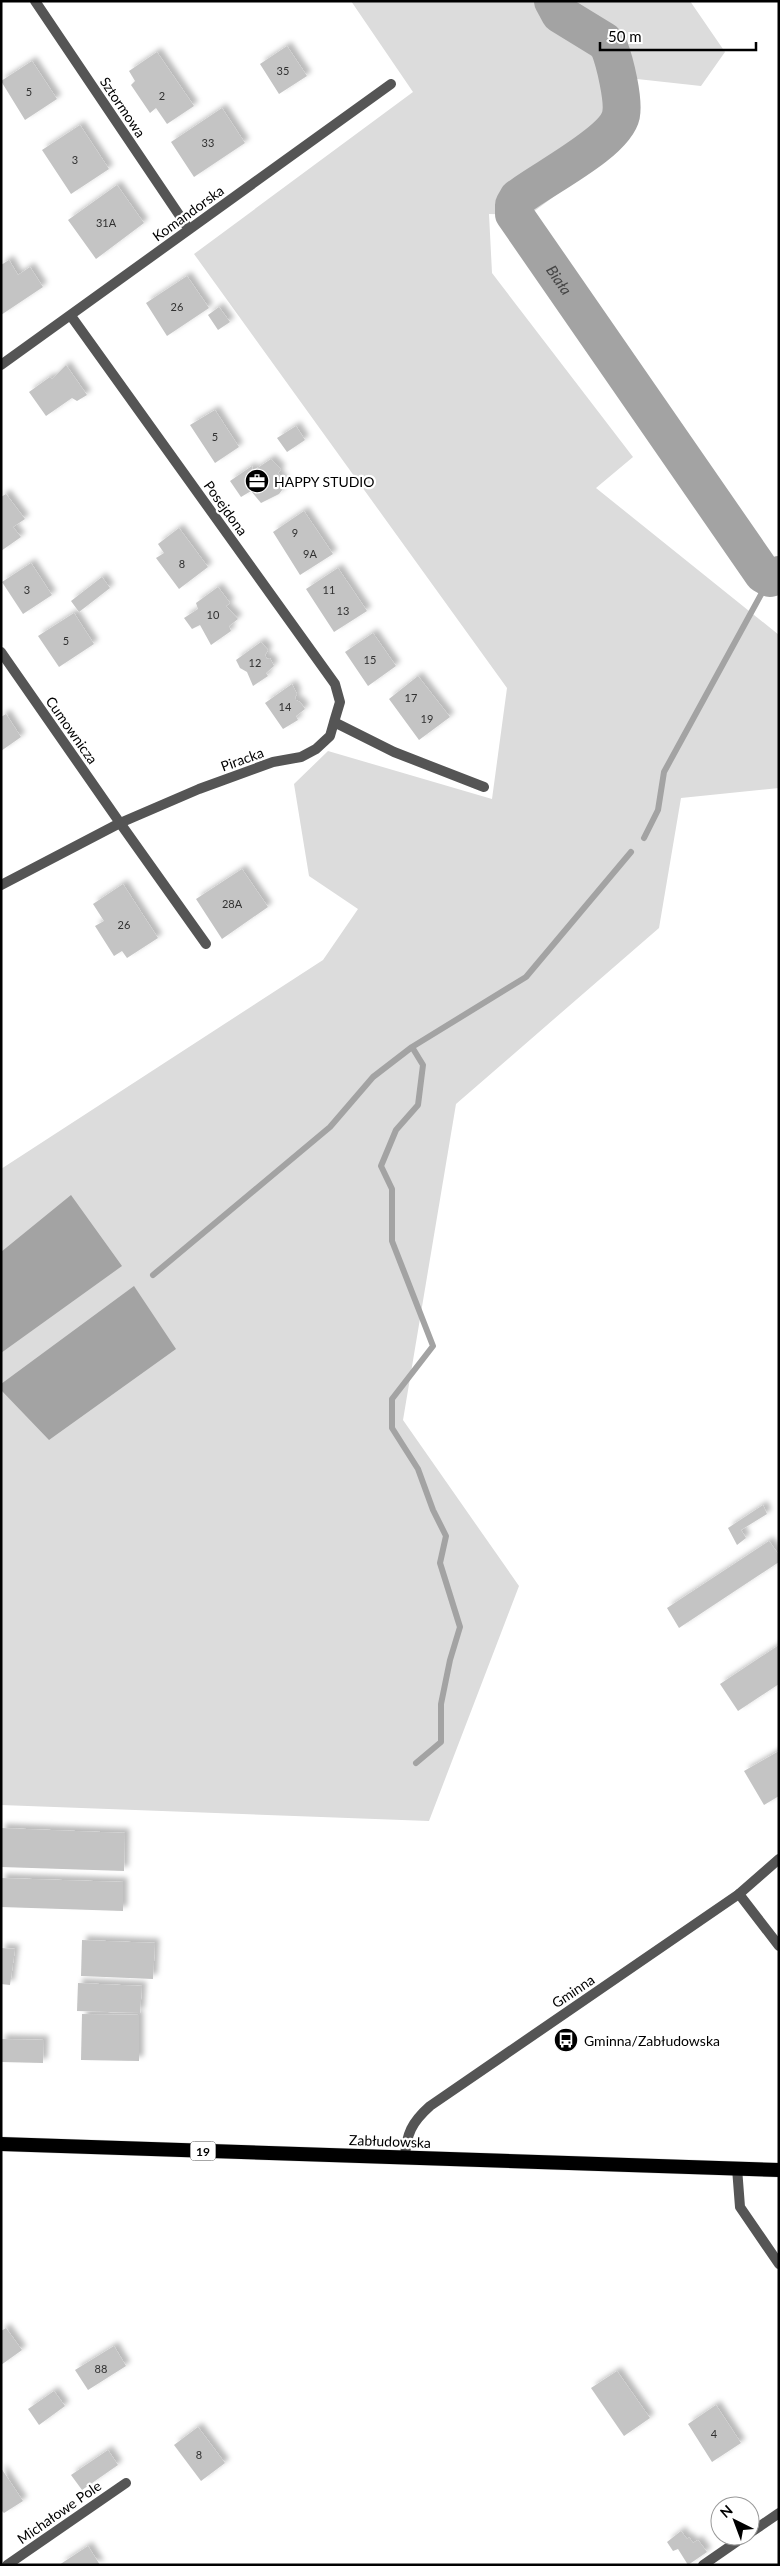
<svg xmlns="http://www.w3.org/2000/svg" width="780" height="2566" font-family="Lato,sans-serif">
	<defs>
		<filter id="shadow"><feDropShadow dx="4.5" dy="-4.5" stdDeviation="2.5" flood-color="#0004"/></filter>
	</defs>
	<rect width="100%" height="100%" fill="#fff"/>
	<path fill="#dcdcdc" d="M351 1H690L725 52 701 86 628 78 634 129 617 150 529 215 489 214 492 273 633 457 596 488 779 635V788L681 798 659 928 456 1104 403 1420 519 1586 429 1821 1 1805V1169L323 960 358 909 309 876 294 784 328 751 492 799 507 688 194 254 413 92Z"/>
	<path fill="#a3a3a3" d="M71 1195 122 1266 1 1353V1252Z
		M134 1286 176 1349 49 1440 1 1390V1384Z"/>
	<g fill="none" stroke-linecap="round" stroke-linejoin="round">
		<path stroke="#a3a3a3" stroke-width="6" d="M644 838 658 810 664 772 770 578
			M412 1047 423 1065 418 1105 396 1130 381 1166 392 1189V1241L433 1346 392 1399V1428L418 1469 433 1510 446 1536 440 1563 460 1627 450 1660 441 1704V1742L416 1763
			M153 1275 330 1127 373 1077 412 1047 526 977 631 852"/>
		<path stroke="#a3a3a3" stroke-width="38" id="s1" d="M553 1 560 14 604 41 609 47C615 62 624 100 621 115 615 143 542 179 518 198L514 205V214L763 574 770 578 779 575"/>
	</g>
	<path fill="#c4c4c4" filter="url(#shadow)" d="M287 46 307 76 279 94 260 64Z
		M157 52 194 106 167 124 156 108 150 113 131 85 135 81 129 71Z
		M32 61 57 99 25 120 1 81Z
		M222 108 245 143 194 177 171 142Z
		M80 125 109 169 71 194 42 150Z
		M117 185 144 223 96 259 68 220Z
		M9 260 18 275 30 267 43 287 1 315V265Z
		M187 276 209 308 167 336 146 303Z
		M219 307 230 322 218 330 208 315Z
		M66 365 87 395 77 401 72 398 46 416 29 392 50 377 52 379Z
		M215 410 239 447 215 463 190 425Z
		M296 426 305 440 287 452 277 438Z
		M271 459 281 469 278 473 286 485 279 494 261 503 251 491 241 497 230 481 252 466 253 471Z
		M6 494 25 519 13 527 21 537 1 551V497Z
		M304 511 333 554 300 575 273 532Z
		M179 528 208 567 179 589 156 558 164 553 158 544Z
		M31 563 52 595 23 614 2 582Z
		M338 568 367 611 334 632 306 589Z
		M102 577 110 588 79 612 71 601Z
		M218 587 230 603 226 606 238 619 229 626 231 631 211 645 200 625 192 629 184 618 198 609 196 603Z
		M74 613 94 644 59 667 38 636Z
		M373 633 396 666 368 686 345 652Z
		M261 642 268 650 265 655 267 659 270 658 274 666 266 673 268 676 253 686 247 672 240 668 236 660Z
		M418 676 450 717 419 740 389 699Z
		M292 684 297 694 295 697 296 700 300 702 305 709 296 716 298 720 283 729 265 703Z
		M6 714 21 737 1 751V717Z
		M242 869 268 907 222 939 196 899Z
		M123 884 158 938 127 958 122 951 114 956 95 926 104 921 93 904Z
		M763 1505 767 1514 741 1530 746 1538 737 1545 728 1528Z
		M769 1541 779 1555V1562L679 1628 667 1608Z
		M779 1645V1684L738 1711 720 1684Z
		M779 1751V1796L764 1805 744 1771Z
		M1 1828 125 1833 124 1871 1 1867Z
		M1 1878 123 1882V1911L1 1907Z
		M82 1940 155 1943 153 1979 81 1976Z
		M1 1948 15 1949 10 1985 1 1984Z
		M78 1983 142 1986 140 2013 77 2011Z
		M82 2014 139 2015V2061L81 2060Z
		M1 2039 44 2040 43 2063 1 2062Z
		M6 2328 22 2350 1 2365V2331Z
		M114 2346 126 2366 88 2390 75 2370Z
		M617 2371 650 2418 624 2436 591 2388Z
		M54 2391 65 2406 39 2425 28 2409Z
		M716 2405 741 2443 712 2462 688 2424Z
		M198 2427 225 2463 201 2481 174 2445Z
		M108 2450 118 2465 82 2490 71 2475Z
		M1 2468 23 2501 4 2513 1 2510Z
		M681 2531 687 2539 689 2537 693 2543 698 2540 707 2552 688 2565 678 2549 673 2551 667 2542Z
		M88 2546 100 2565H59Z"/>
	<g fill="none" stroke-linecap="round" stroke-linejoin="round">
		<g stroke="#dbdbdb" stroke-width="15">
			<path id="trunk" d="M1 2144 779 2170"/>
		</g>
		<path stroke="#555" stroke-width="10" d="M120 823 206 944
			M739 1894 779 1946
			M750 2533 779 2513
			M703 2565 745 2536"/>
		<path stroke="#555" stroke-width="10" d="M35 1 188 228
			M71 316 335 684 340 702 334 722
			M1 365 391 84
			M1 652 120 823
			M1 885 120 823 199 789 273 762 301 757 316 749 330 736 334 722 394 752 484 787
			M405 2158C406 2134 412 2122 430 2106L739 1894 779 1859
			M737 2168 740 2207 779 2264
			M7 2565 126 2483"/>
		<use href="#trunk" stroke="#000" stroke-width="14"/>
	</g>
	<defs>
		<g id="office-disc" transform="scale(1.25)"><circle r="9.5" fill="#000" stroke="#fff"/><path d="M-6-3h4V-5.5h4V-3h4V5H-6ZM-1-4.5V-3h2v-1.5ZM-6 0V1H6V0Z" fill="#fff"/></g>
		<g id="bus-disc" transform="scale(1.25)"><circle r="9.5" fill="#000" stroke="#fff"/><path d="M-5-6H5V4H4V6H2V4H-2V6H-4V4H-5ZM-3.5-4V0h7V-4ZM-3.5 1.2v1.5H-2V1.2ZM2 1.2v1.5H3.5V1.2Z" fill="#fff"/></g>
	</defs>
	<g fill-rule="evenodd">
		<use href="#office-disc" x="257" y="481"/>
		<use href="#bus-disc" x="566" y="2040"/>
	</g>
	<g text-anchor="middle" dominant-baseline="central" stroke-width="4.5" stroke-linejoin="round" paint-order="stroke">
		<g font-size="11" fill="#313131">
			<text x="283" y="70">35</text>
			<text x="29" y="91">5</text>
			<text x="162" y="95">2</text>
			<text x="208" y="142">33</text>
			<text x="75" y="159">3</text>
			<text x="106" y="222">31A</text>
			<text x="177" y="306">26</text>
			<text x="215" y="436">5</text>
			<text x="295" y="532">9</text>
			<text x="310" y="553">9A</text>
			<text x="182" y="563">8</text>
			<text x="27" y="589">3</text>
			<text x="329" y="589">11</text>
			<text x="343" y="610">13</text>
			<text x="213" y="614">10</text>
			<text x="66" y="640">5</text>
			<text x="370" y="659">15</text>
			<text x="255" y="662">12</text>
			<text x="411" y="697">17</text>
			<text x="285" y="706">14</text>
			<text x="427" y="718">19</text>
			<text x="232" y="903">28A</text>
			<text x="124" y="924">26</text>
			<text x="101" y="2368">88</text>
			<text x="714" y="2433">4</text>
			<text x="199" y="2454">8</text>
		</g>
		<rect fill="#fff" stroke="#4c4c4c" stroke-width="1" x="190.5" y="2141.5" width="25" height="19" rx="4"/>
		<g font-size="12" font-weight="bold" fill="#000">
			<text x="203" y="2151">19</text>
		</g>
		<g font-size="14" fill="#000" stroke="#fff">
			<text transform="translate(123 107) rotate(56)">Sztormowa</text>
			<text transform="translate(188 213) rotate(-36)">Komandorska</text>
			<text transform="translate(226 508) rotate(54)">Posejdona</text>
			<text transform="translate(72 730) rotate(55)">Cumownicza</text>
			<text transform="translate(242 759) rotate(-20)">Piracka</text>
			<text transform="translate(573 1991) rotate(-34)">Gminna</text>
			<text transform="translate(390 2141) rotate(2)">Zabłudowska</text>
			<text transform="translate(59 2512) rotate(-35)">Michałowe Pole</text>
		</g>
		<g font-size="14" fill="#000" stroke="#fff" text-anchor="start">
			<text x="274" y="481">HAPPY STUDIO</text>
			<text x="584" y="2040">Gminna/Zabłudowska</text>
		</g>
		<g font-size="15" font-style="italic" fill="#444" stroke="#fff">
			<text stroke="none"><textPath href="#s1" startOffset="375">Biała</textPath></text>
		</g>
	</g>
	<rect width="780" height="2566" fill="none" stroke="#000000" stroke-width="5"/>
	<g transform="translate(735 2521) rotate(318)"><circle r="24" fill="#ffffff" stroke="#999999"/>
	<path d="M0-4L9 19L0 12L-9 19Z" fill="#000000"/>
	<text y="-8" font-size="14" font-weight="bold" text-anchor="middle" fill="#000000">N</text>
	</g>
	<path d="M600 42v8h156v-8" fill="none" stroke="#000000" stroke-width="2.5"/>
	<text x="608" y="42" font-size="15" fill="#000000" stroke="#ffffff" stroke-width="4" paint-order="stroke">50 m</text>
</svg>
